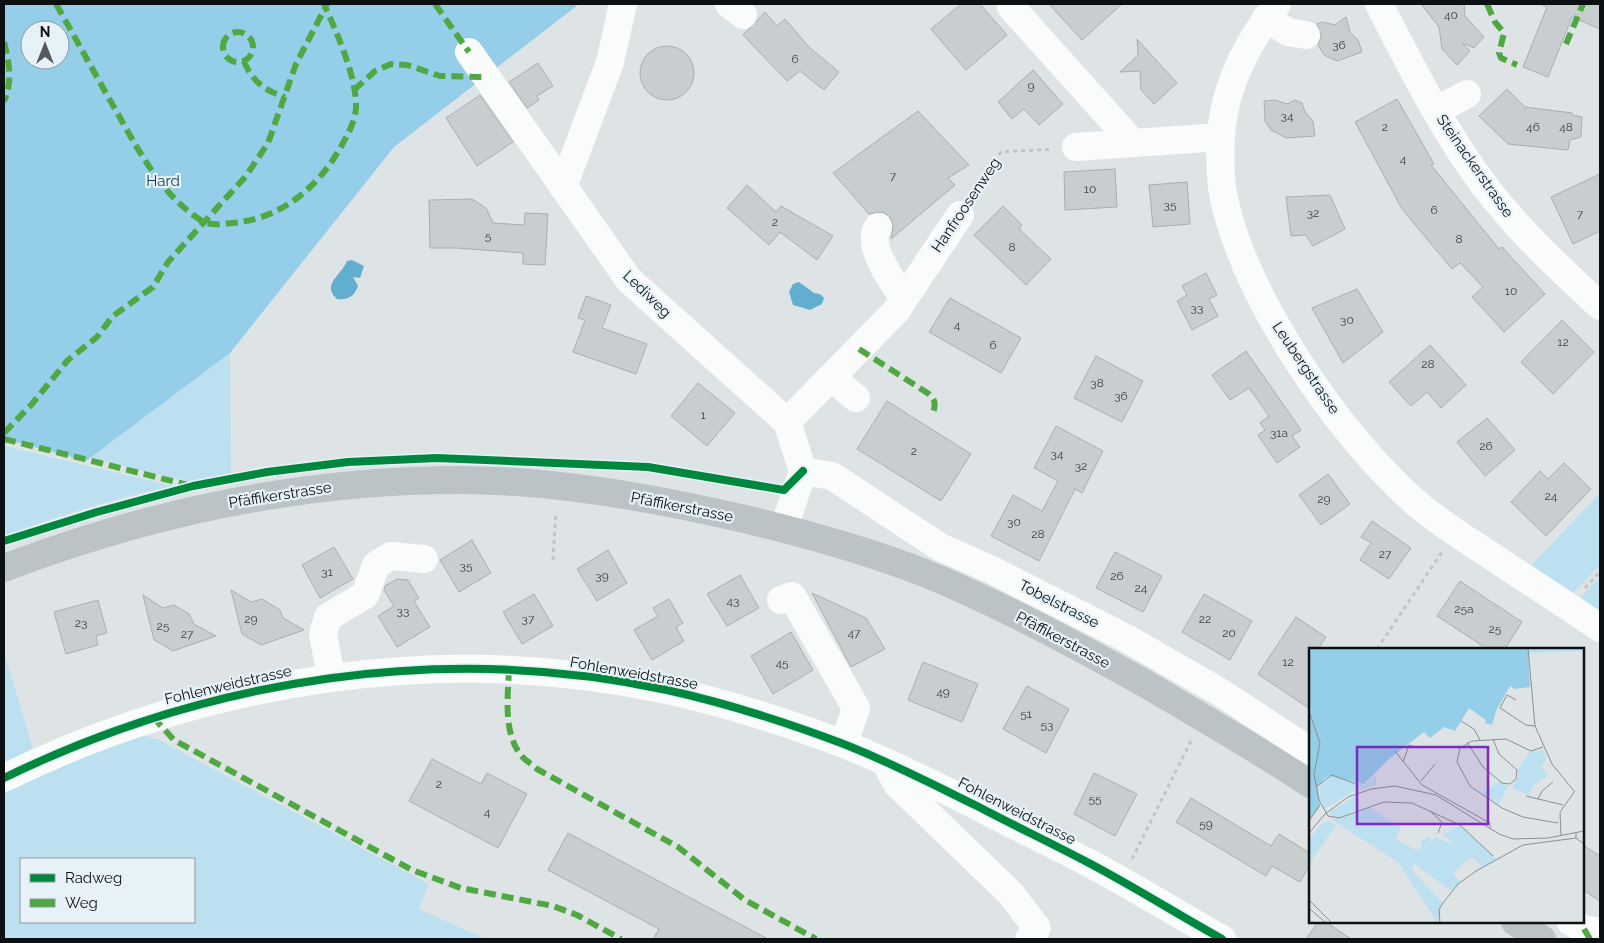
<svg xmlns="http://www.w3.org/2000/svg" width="1604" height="943" font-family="Raleway,sans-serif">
	<rect width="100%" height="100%" fill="#dee4e6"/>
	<path fill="#bde0f1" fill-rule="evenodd" d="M230 353 231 473 191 482 90 458Z
		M4 446 173 486C116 498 58 515 4 537Z
		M1600 493V565L1571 595 1528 569Z
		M1600 577V615L1578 600Z
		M4 651 34 752 4 767Z
		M143 735 159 740 429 884 419 909 486 939H4V789L66 760ZM21 859H194V922H21Z"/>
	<path fill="#94cee8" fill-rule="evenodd" d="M4 4H579L394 147 230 353 86 461 4 439ZM30 30H60V60H30Z"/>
	<path fill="#61aece" d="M352 260 364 266 360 278 353 277 358 286C354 297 348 300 337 299 321 284 341 276 347 261Z
		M799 282 814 293 820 294 824 298 822 304 810 310 793 305 789 292 793 284Z"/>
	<path fill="#c8cdcf" stroke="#a9aeb0" d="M961 4H980L1007 35 966 70 931 29Z
		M1049 4H1122L1082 40Z
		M1421 4H1464L1465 16 1484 37 1474 48 1462 43 1470 51 1457 65 1442 49 1439 27Z
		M1540 4H1600V29L1572 17 1548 77 1523 67 1547 7Z
		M765 12 777 26 785 19 809 47 839 72 824 90 800 71 787 81 743 35Z
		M1346 17 1350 32 1358 40 1362 52 1337 61 1324 55 1318 45 1321 37 1317 24 1322 22 1335 25Z
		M1137 39 1177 83 1154 104 1141 90 1140 71 1120 72 1138 55Z
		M640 73a27 27 0 1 1 54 0a27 27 0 1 1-54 0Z
		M538 63 553 86 537 96 539 100 527 108 509 82Z
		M1033 70 1063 104 1039 125 1024 109 1012 119 998 102Z
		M1507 89 1525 107 1572 113V115L1582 117 1581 137 1570 140 1568 150 1508 144 1479 116Z
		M480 95 513 142 477 166 446 118Z
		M1397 99 1434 164 1431 165 1499 249 1502 247 1545 294 1504 332 1472 297 1483 287 1460 263 1452 269 1402 209 1355 122Z
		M1275 100 1287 104 1295 100 1302 103 1305 112 1313 121 1315 136 1286 138 1271 130 1265 121 1264 101Z
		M918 111 969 165 948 178 955 185 891 239 893 225 890 217 883 212 869 214 833 173Z
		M1115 169 1117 207 1065 210 1064 172Z
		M1600 174V231L1573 244 1551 197Z
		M1187 182 1190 224 1153 227 1149 185Z
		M747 185 776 212 781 206 833 236 817 260 780 232 769 245 727 208Z
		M1330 195 1345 229 1313 246 1306 235 1291 236 1286 197Z
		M472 199 486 208 493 223 524 225 525 213 548 214 545 265 523 264V253L456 248H430L429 200Z
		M1003 206 1022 225 1019 229 1051 259 1026 285 974 235Z
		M1206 273 1217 295 1209 299 1218 316 1192 330 1177 301 1187 295 1182 286Z
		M1357 289 1383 332 1343 363 1312 308Z
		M586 296 611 305 602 328 647 344 636 374 573 352 585 320 578 318Z
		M950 298 1021 338 1001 373 929 332Z
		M1562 320 1594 352 1553 394 1521 362Z
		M1430 345 1466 385 1441 408 1427 392 1411 406 1389 382Z
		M1246 351 1301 430 1292 436 1300 447 1277 463 1258 435 1265 430 1260 423 1269 416 1249 388 1230 400 1212 375Z
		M1096 356 1143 381 1122 422 1074 398Z
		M698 383 735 413 707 446 671 416Z
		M887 401 971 454 941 501 857 449Z
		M1487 418 1515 450 1485 476 1457 442Z
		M1056 426 1103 451 1082 493 1075 489 1039 561 991 536 1013 495 1042 511 1058 481 1034 468Z
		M1564 463 1591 489 1546 536 1511 502 1540 471 1548 479Z
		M1328 474 1350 504 1321 525 1299 495Z
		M1372 521 1411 548 1389 579 1360 560 1371 543 1361 537Z
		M472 540 491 573 459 592 440 560Z
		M334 547 353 579 320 598 302 565Z
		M608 550 627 583 597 601 577 569Z
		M1115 552 1162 576 1143 612 1096 588Z
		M740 575 759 608 727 626 707 594Z
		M397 579 408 580 419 598 414 601 430 627 397 647 378 616 394 606 384 590 385 586Z
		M1460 581 1522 622 1505 649H1487L1437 616Z
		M231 590 251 602 262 599 280 610 283 618 304 630 261 645 242 634Z
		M812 593 866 618 885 649 851 667Z
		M534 594 553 626 522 644 503 612Z
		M1204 594 1252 621 1230 660 1182 632Z
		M143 595 163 608 174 605 189 614 194 624 216 636 173 651 163 645 154 640Z
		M669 599 683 623 676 627 684 641 652 660 634 630 658 616 653 608Z
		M98 600 107 633 96 636 98 645 66 654 54 612Z
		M1296 617 1326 637 1318 649H1310V709L1258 674Z
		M791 632 813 670 773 694 751 656Z
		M923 662 978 684 962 722 908 700Z
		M1027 686 1069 709 1046 753 1003 729Z
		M432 759 481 784 487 773 527 794 498 848 409 801Z
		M1094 773 1137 794 1115 836 1074 814Z
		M1191 798 1271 846 1279 834 1310 853V864L1300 882 1272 866 1266 876 1176 822Z
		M568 833 768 939H653L659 929 548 870Z
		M1583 845 1600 856V901L1583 890Z
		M1318 922H1326L1351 939H1306Z"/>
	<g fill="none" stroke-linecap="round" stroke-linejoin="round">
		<path stroke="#c2c4c6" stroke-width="3" stroke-dasharray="4 4" stroke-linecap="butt" d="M972 195 1001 152 1053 149
			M553 560 556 512
			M1585 588 1600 572
			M1377 649 1442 552
			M1132 859 1192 739"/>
		<path stroke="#fafbfb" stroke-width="28" d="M729 4 743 15
			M1277 4C1247 43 1223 88 1221 138 1220 156 1220 176 1223 194 1244 297 1337 433 1415 502 1439 523 1467 540 1493 557 1529 581 1565 604 1600 628
			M1379 4C1411 66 1442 129 1484 185 1518 230 1559 268 1600 306
			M1011 7 1133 143
			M1266 18 1288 32 1306 35
			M469 52 629 280 787 422 803 471 784 528
			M1436 111 1467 94
			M1076 147 1220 137
			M563 187 610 62 623 4
			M878 227C865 246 894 283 904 299
			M831 377 856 398
			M787 422 896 311 960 215
			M803 471 832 476 940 547 992 570 1126 638 1220 692 1310 751
			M781 600 792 596 856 708 844 744
			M331 677 323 634 328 617 365 595 376 565 391 556 424 559
			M886 763 897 784 1011 894 1037 928 1029 939
			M4 778C208 678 444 642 667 690 726 703 785 722 841 743 888 761 932 784 977 806 1013 825 1051 843 1087 862 1133 886 1177 914 1222 939
			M1571 922 1584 929 1600 932"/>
		<path stroke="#bbc3c6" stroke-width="28" d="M4 568C149 513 303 480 459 480 553 480 649 497 740 518 804 533 866 550 927 574 1002 605 1073 643 1144 683 1200 716 1256 748 1310 784
			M1515 922 1542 939"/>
		<path stroke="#50a842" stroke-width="6" stroke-dasharray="12 6" stroke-linecap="butt" d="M56 4C76 39 95 74 115 109 139 151 161 195 202 221 211 226 222 224 232 223 282 219 320 186 343 143 349 132 355 121 356 108 357 77 336 31 324 4
			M435 4 469 52
			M1487 4 1495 22 1504 33 1499 53 1501 58 1517 65
			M223 47a15 15 0 1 1 30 0a15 15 0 1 1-30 0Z
			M4 42C9 62 13 81 4 101
			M1566 44 1583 4
			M244 61C251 80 265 91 285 97
			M354 90 375 71 391 64 407 65 440 76 486 77
			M859 349 929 394C936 400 936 406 932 415
			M4 433 31 405 68 360 97 337 113 316 153 287 168 262 246 176 268 143 296 64 327 4
			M4 439 188 485
			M509 669C508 696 503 731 520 754 524 760 532 764 537 769L678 847 745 900 816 939
			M153 717 174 740 412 870 461 888 553 906 577 915 621 939
			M1584 929 1590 939"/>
		<g stroke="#e7f2f8" stroke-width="11">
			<path id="cycleway" d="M4 541 97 512 193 486 267 472 348 462 437 458 648 467 784 490 803 471
				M4 778C208 678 444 642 667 690 726 703 785 722 841 743 888 761 932 784 977 806 1013 825 1051 843 1087 862 1133 886 1177 914 1222 939"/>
		</g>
		<use href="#cycleway" stroke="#00873e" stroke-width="8"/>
	</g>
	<g text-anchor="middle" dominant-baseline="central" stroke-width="4.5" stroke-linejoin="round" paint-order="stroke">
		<g font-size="12" fill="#3e4143">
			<text x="1451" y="15">40</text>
			<text x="1339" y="45">36</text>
			<text x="795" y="59">6</text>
			<text x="1031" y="86">9</text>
			<text x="1287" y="116">34</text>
			<text x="1385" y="127">2</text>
			<text x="1533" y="127">46</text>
			<text x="1566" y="127">48</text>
			<text x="1403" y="159">4</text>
			<text x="893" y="176">7</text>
			<text x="1090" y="189">10</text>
			<text x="1170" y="205">35</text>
			<text x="1434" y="210">6</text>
			<text x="1313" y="213">32</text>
			<text x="1580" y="214">7</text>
			<text x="775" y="222">2</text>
			<text x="488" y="236">5</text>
			<text x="1459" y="239">8</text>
			<text x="1012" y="247">8</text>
			<text x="1511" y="291">10</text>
			<text x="1197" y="308">33</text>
			<text x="1347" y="320">30</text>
			<text x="957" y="325">4</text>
			<text x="1563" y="342">12</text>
			<text x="993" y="345">6</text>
			<text x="1428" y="364">28</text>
			<text x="1097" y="383">38</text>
			<text x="1121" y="396">36</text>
			<text x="703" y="415">1</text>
			<text x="1279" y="433">31a</text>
			<text x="1486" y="446">26</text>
			<text x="914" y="451">2</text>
			<text x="1057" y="454">34</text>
			<text x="1081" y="466">32</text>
			<text x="1551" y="496">24</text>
			<text x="1324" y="499">29</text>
			<text x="1014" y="522">30</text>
			<text x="1038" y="534">28</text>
			<text x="1385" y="554">27</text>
			<text x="466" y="566">35</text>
			<text x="327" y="572">31</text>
			<text x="602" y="576">39</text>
			<text x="1117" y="576">26</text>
			<text x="1141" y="588">24</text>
			<text x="733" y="601">43</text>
			<text x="1464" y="609">25a</text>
			<text x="403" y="611">33</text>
			<text x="251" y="619">29</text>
			<text x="528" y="619">37</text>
			<text x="1205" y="619">22</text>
			<text x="81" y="623">23</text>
			<text x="163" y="626">25</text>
			<text x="1495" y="629">25</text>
			<text x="854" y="633">47</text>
			<text x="1229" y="633">20</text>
			<text x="187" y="634">27</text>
			<text x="1288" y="662">12</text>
			<text x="782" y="663">45</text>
			<text x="943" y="692">49</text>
			<text x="1026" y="714">51</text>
			<text x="1047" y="725">53</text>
			<text x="439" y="784">2</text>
			<text x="1095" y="799">55</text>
			<text x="487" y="812">4</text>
			<text x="1206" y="824">59</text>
		</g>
		<g font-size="15" fill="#0d1012" stroke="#e7f2f8">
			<text transform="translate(1475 166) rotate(55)">Steinackerstrasse</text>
			<text transform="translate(966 205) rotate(-56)">Hanfroosenweg</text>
			<text transform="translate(647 294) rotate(44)">Lediweg</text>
			<text transform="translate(1306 368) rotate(56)">Leubergstrasse</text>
			<text transform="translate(280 495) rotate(-9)">Pfäffikerstrasse</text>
			<text transform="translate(682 507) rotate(11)">Pfäffikerstrasse</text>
			<text transform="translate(1059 604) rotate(27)">Tobelstrasse</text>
			<text transform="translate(1063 640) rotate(28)">Pfäffikerstrasse</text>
			<text transform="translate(634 673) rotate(10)">Fohlenweidstrasse</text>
			<text transform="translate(228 685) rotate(-13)">Fohlenweidstrasse</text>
			<text transform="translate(1017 811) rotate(27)">Fohlenweidstrasse</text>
		</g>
		<g font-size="15" fill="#103c4f" stroke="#e7f2f8">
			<text x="163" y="181">Hard</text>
		</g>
	</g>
	<g transform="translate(1309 648)">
		<rect width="275" height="275" fill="#dee4e6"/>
		<path d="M219 0H275V3L220 5ZM234 102 237 112 232 118 239 127 223 139 220 147 203 140 210 129 209 121 221 104 227 103 229 107V103ZM67 127V137L42 145 16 161 12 153 10 137 23 128 55 137ZM190 133 199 138 190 156 173 145ZM47 147 51 160 30 170 21 168V164ZM60 159 92 179 87 191 107 202 112 200V195L118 188 122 191 119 196 127 189 141 196 143 193 133 187 151 177 187 211 173 219 163 209 153 216 144 226 151 234 142 243 106 216 102 221 134 255 128 275 90 215 22 171H30ZM20 173 27 177 0 216V191L13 175Z" fill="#bde0f1"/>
		<path d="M0 0H219L221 39 206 41 201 38 187 63 183 77 176 75 177 72 160 60 146 83 135 79 121 90 115 84 80 111 55 136 21 128 16 130 9 138 11 157 0 173Z" fill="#94cee8"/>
		<path fill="none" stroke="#8a8f91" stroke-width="1" d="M219 0 226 78 243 116 265 143M207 52 198 47 191 60 217 77 226 78M0 63 11 95 5 126 10 152 19 168 30 170 75 154 103 155 151 177 184 208M152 73 165 81 171 92M158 94 174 119 193 135 201 136 207 131 208 122 190 106 184 91M234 99 222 103 197 91 163 93 151 100 148 114 161 138 193 160 214 169 249 175M86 103 113 137M94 114 100 97 109 100M112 133 126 116M113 137 181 175V180M8 138 23 127 47 136M217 148 254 157M229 151 233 143 244 134M121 163 133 174 129 185M0 173 11 157M0 185 16 166 39 149 62 141 86 138 127 147 190 186 204 191 239 190 275 183M267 185V190L275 196M252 188 251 164 266 143M0 252 23 275M0 260 17 275M131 275 130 261 134 255 149 236 167 223 214 197 267 190"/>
		<path fill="#7b2cbf" fill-opacity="0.15" stroke="#7b2cbf" stroke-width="2.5" d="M48 99H179V176H48Z"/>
		<rect width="275" height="275" fill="none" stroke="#0d1012" stroke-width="2.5"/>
	</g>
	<rect width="1604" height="943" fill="none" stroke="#0d1012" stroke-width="10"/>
	<rect x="20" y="858" width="175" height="65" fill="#e7f2f8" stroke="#90989c"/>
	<rect x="30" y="874" width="25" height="8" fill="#00873e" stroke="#90989c"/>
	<text x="65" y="883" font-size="15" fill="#0d1012">Radweg</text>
	<rect x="30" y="899" width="25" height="8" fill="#50a842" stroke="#90989c"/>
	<text x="65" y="908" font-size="15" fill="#0d1012">Weg</text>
	<g transform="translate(45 45)"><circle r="24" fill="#e7f2f8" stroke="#90989c"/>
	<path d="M0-4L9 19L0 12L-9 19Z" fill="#565a5c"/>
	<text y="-8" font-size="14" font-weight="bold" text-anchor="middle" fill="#0d1012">N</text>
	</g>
</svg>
